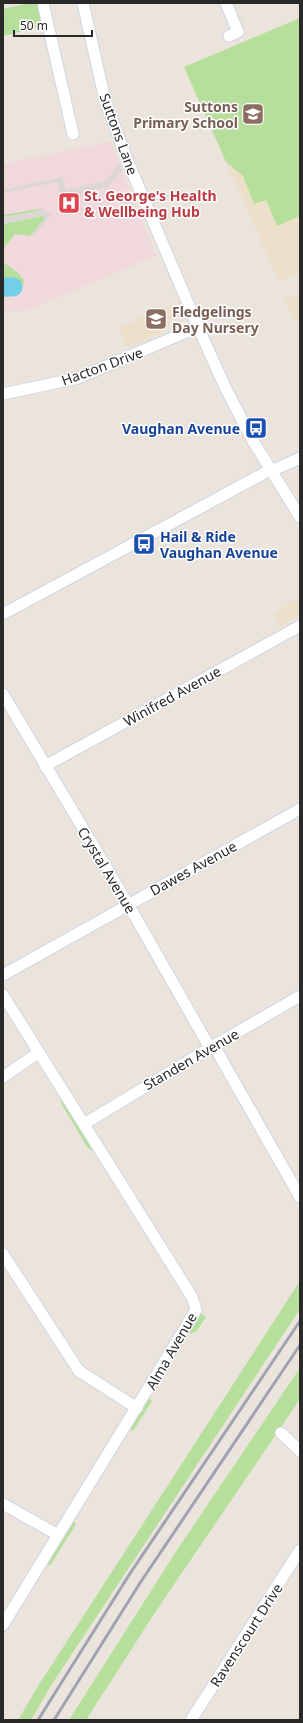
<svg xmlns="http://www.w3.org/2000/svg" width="303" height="1723" font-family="'Noto Sans',sans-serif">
	<rect width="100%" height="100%" fill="#ebe4dc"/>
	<path fill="#ece0cb" d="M300 18V273L279 281 184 67Z
		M300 293V319L294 322 285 300Z
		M176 304 178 311 163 332 127 347 119 327Z
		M300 596V616L280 626 273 614Z"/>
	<path fill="#f1d9db" d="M111 141 156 256 26 311H3V164Z"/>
	<path fill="#b5df9a" d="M29 3H39L44 26 3 36V9Z
		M300 18V216L277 226 266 200 254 204 243 176 226 162 184 67Z
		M38 209V211L3 217V215Z
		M43 216 46 218 30 236 15 234 3 249V224Z
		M3 262 17 272 24 280C23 292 15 295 3 298Z
		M62 1096 95 1152 88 1148 62 1105 60 1097Z
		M300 1281V1309L52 1684 31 1720H18L40 1683Z
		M200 1313 206 1317 196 1332 186 1335Z
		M300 1368V1399L156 1611 86 1720H69L175 1553Z
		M149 1398 152 1401 133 1431 130 1429Z
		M73 1521 76 1524 50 1566 46 1563Z"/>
	<path fill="#dbd7d2" d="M120 163 122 169 114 181 107 187 83 192 70 209 62 202 57 182 3 193V190L62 177 66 190 104 181 109 177Z
		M43 208 51 215 33 236H30L45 218 43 216 3 224V217L38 211V209Z"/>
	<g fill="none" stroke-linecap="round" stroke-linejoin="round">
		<path stroke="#73cee8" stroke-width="19" d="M3 287H13"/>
		<g stroke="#d1d5e1" stroke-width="13">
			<path id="minor" d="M43 3 73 134
				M83 3 105 100 128 162 198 327 226 389 253 441 300 517
				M226 3 238 32 229 36
				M3 394 78 378 198 327
				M271 471 300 458
				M3 614 270 470
				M3 694 128 904 210 1048
				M45 766 300 626
				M3 975 300 809
				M3 995 192 1297 196 1310 3 1625
				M214 1046 300 1197
				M3 1077 38 1053
				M84 1124 210 1048 300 996
				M3 1254 79 1371 137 1408
				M281 1433 300 1451
				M3 1504 58 1535
				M191 1720 300 1550"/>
		</g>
		<use href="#minor" stroke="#fff" stroke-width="11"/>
		<path stroke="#9fa2b3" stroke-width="3" d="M38 1720 129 1575 300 1321
			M54 1720 140 1583 300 1345"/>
	</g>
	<defs>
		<g id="school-square" transform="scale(1.15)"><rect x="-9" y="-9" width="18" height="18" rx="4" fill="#8d6e63" stroke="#fff"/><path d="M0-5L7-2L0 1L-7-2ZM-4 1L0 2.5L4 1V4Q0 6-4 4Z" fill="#fff"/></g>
		<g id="hospital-square" transform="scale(1.15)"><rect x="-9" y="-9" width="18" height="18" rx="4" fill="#e0444e" stroke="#fff"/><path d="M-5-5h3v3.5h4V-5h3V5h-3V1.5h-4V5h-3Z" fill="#fff"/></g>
		<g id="bus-square" transform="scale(1.15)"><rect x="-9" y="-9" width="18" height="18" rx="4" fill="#1a4fb4" stroke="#fff"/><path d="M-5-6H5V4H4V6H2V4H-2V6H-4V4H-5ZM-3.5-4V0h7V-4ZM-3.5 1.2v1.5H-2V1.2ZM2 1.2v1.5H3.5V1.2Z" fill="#fff"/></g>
	</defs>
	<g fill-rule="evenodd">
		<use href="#school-square" x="253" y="114"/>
		<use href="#hospital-square" x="69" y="203"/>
		<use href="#school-square" x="156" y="319"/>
		<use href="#bus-square" x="256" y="428"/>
		<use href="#bus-square" x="144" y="544"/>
	</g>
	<g text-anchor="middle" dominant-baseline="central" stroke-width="3" stroke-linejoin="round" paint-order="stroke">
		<g font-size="14" font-weight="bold" fill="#785e54" stroke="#fff" text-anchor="end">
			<text x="238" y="106">Suttons<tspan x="238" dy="16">Primary School</tspan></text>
			<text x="172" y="311" text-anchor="start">Fledgelings<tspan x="172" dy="16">Day Nursery</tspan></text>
		</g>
		<g font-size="14" fill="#292929" stroke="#fff">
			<text transform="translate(119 134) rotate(70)">Suttons Lane</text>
			<text transform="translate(102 366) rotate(-20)">Hacton Drive</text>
			<text transform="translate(172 696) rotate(-29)">Winifred Avenue</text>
			<text transform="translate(193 868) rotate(-29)">Dawes Avenue</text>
			<text transform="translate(107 870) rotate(59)">Crystal Avenue</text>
			<text transform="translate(191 1059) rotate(-30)">Standen Avenue</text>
			<text transform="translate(171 1351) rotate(-60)">Alma Avenue</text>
			<text transform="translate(246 1635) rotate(-57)">Ravenscourt Drive</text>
		</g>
		<g font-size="14" font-weight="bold" fill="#be3a42" stroke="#fff" text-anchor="start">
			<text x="84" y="195">St. George's Health<tspan x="84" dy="16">&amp; Wellbeing Hub</tspan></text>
		</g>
		<g font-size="14" font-weight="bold" fill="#164399" stroke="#fff" text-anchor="end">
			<text x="240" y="428">Vaughan Avenue</text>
			<text x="160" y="536" text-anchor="start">Hail &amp; Ride<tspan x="160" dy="16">Vaughan Avenue</tspan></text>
		</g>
	</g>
	<rect width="303" height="1723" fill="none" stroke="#292929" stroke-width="8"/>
	<path d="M14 30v6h78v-6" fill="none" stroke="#292929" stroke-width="2"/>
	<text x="20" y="30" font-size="12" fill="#292929" stroke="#ffffff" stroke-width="3" paint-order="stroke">50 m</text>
</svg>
